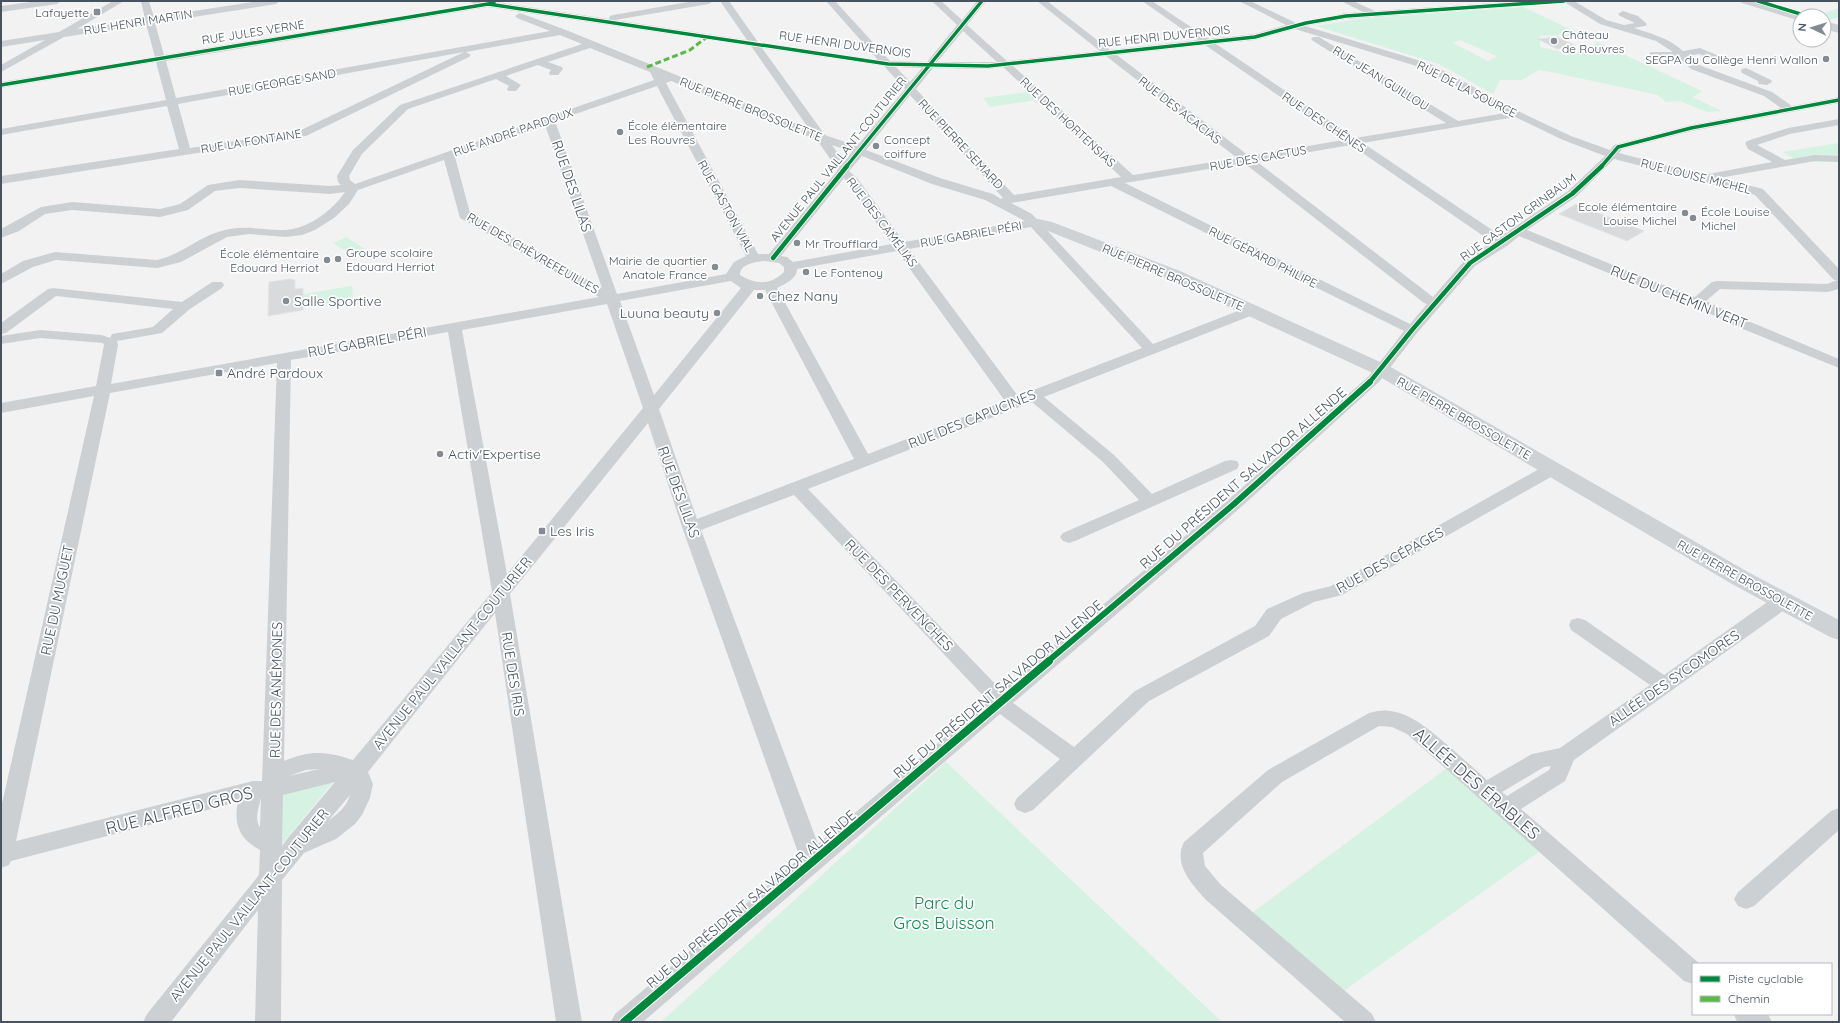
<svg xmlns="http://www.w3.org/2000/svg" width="1840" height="1023" font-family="Quicksand,sans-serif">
	<rect width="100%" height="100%" fill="#f2f2f2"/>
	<path fill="#d5f2e3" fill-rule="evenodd" d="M1523 7 1587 37 1563 35 1540 36V47L1566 53 1586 52 1597 42 1702 91 1693 97 1721 111 1707 112 1680 101 1666 102 1658 95 1546 71 1539 70 1522 80H1500L1493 94 1439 64 1316 26 1358 19ZM1460 40 1496 56V57L1488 61 1453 43Z
		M1839 8V17L1827 21H1824V16H1815Z
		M1028 92 1037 100 990 107 983 98Z
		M1839 143V162H1800L1782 152Z
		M347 237 366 250 352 255 333 243Z
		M352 286 353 300 303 309V294Z
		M946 762 1222 1022H661Z
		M1447 768 1540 851 1342 992 1252 913Z
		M334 781 282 844 281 798 287 792Z"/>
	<path fill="#d9dadc" stroke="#e4e4e5" d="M1558 37 1576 46 1557 49 1538 39Z
		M1576 204 1644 231 1627 241 1559 214Z
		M290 279 295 280V289L303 288V310L268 316 269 282Z"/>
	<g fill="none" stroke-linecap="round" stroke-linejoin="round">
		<path fill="#cdd0d3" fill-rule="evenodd" d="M38 1H61L57 4 1 12V6Z
			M113 1H124L77 29 145 19 141 1H149L154 17 259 1H280L276 4 155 23 164 55 474 4 468 1H488L609 19 610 16 613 15 694 1H713L709 4 615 20 747 40 720 1H729L758 42 878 60 826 1H835L890 61 927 62 957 25 932 1H941L962 20 977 1H986L967 25 1007 61 1100 51 1037 1H1047L1110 50 1198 40 1142 1H1152L1209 39 1254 34 1286 25 1239 1H1250L1296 23 1346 13 1363 12 1341 1H1353L1375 11 1525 1H1574L1606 20 1624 25 1635 23 1620 16 1618 14 1623 11 1638 16 1647 24 1645 26 1634 28C1652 34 1669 38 1683 51L1700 48 1724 58 1726 60 1721 63 1699 54 1688 56 1699 65 1772 92 1792 106 1839 97V103L1692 131 1622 149 1619 153 1703 175 1772 162 1748 149 1745 143 1747 141 1788 128 1839 119V125L1790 134 1757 145 1785 160 1815 155 1839 156V162L1815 161 1719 178 1763 189 1839 269V289L1828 292 1720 289 1706 301 1748 321 1839 359V368L1738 327 1692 305 1630 282 1519 236 1507 246 1475 266 1417 333 1379 382 1240 508 1013 703 1074 747 1135 691 1255 626 1267 609 1303 593 1331 586 1546 465 1552 464 1558 465 1560 469 1558 473 1342 595 1314 602 1281 619 1269 636 1149 701 1033 810 1025 813 1017 810 1014 804 1017 798 1060 759 1000 714 643 1022H611L615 1014 800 858 682 527 648 423 510 594 582 1022H556L495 613 368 772 373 784 370 798 362 815 355 824 336 839 304 853 282 880 281 1022H255L258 910 171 1022H143L147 1014 259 875 260 850C240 840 233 824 238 802L11 861 9 865 1 868V808L94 396 1 413V403L96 386 104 345 103 343 40 338 1 344V336L40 330 102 335 110 338 112 334 153 327 173 309 56 296 6 333 1 334V323L48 289 53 288 182 302 212 282H222L224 285 222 288 190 309 162 333 117 341 118 345 111 384 599 297 460 218 444 160 358 190 349 204 334 218 315 230 302 235 286 237 249 234 227 237 181 262 157 268 56 260 33 267 1 284V274L23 261 55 252 157 260C180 255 196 239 218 232 240 224 262 230 285 230 308 229 332 211 345 192L330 194 239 188 215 191 188 210 160 217 72 210 45 214 19 231 1 238V229L41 207 72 202 160 209 180 204 208 185 239 180 330 186 341 185 338 182 337 176 353 150 400 105 582 44 560 35 466 52 471 55 469 57 306 136 1 184V176L179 149 167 106 1 135V129L166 100 156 62 1 88V82L155 57 146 24 64 37 1 72V65L45 40 1 47V41L59 32ZM1566 3 1600 24 1656 41 1673 52H1651L1649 54 1651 56 1679 58 1691 69 1764 96 1781 108 1691 125 1614 145 1610 150 1571 136 1520 112 1431 64 1305 26 1346 19ZM488 7 751 46 809 129 566 30 520 13 515 16 517 18 550 31 176 98 166 61ZM1295 29 1423 68 1505 113 1458 121 1319 37H1313L1311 39 1313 41 1446 123 1355 138 1216 44 1255 40ZM963 31 997 62H937ZM1205 45 1343 140 1249 156 1117 55ZM590 48 650 72 654 80 355 184 350 180 349 176 362 154 408 109 496 79 509 86 507 89 508 91H516L521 85 506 76 538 65 551 70 549 73 550 75H558L563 69 562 67 548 62ZM762 48 884 66 905 89 857 146 825 135ZM464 52 299 131 190 148 178 104ZM1106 56 1237 158 1133 175 1013 66ZM896 67 922 68 910 82ZM1003 67 1121 177 1014 195 916 89 933 68 988 69ZM671 81 817 140 835 166 837 171 769 254H758L666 83ZM657 86 746 256 734 262 726 274 617 294 555 121ZM910 95 1003 198 1001 199 993 194 940 178 866 150ZM1515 117 1563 140 1605 156 1568 191 1501 236 1363 143ZM545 125 602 288 470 213 455 157ZM832 145 852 152 844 162ZM1351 145 1492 242 1465 260 1433 297 1256 161ZM862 156 932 184 985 200 1025 221 904 242 857 178 849 171ZM1614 159 1755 195 1834 280H1837L1827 284 1717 281 1712 282 1695 297 1640 276 1527 230 1576 197ZM1244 163 1424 303 1427 304 1410 324 1125 183ZM844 178 892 244 793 262 787 257 781 256ZM1111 186 1404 331 1369 376 1228 500 1001 690 808 489 1032 402 1103 462 1139 500 1063 533 1060 537 1063 541 1069 543 1075 541 1237 469 1239 465 1237 461 1231 460 1225 461 1152 494 1114 455 1044 397 1258 313 1260 310 1258 307H1248L1153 344 1032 214 1011 203ZM1031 227 1142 348 1018 396 909 249ZM897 251 1005 401 868 454 777 288C785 284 797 279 797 269ZM764 261 779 263 784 267V272C771 285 755 285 740 275 740 264 755 262 764 261ZM731 281 741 288 654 395 620 301ZM754 290H765L854 459 697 519 659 409ZM607 304 643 408 507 574 462 330ZM448 332 492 592 353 760C326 751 310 750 284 761L291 360ZM277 363 262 781H253L16 841 110 393ZM794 495 988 701 818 844 701 530ZM319 769 289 776 306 770ZM335 782 287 839 282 846 283 795ZM350 795C347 806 338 814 329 820ZM261 798 260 827C254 819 259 807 261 798Z
			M1746 68 1771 80 1772 82 1767 85 1759 84 1758 81 1742 73 1741 71 1742 69Z
			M1783 595 1790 596 1792 601 1790 606 1574 760 1565 781 1521 809 1700 964H1693V984L1684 981 1407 734 1392 727 1379 726 1282 782 1203 853 1205 866 1221 885 1372 1014 1376 1022H1345L1205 899C1191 883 1173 864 1184 842L1268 770 1369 713C1401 702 1427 728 1450 747 1462 758 1475 769 1487 780L1532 754 1560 748 1650 685 1571 630 1569 625 1571 620 1578 618 1585 620 1664 675 1776 596ZM1551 766 1549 770 1507 796 1502 792 1544 767Z
			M1839 808V830L1754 906 1746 909 1738 906 1734 899 1738 892 1831 811Z
			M1734 1014H1768L1772 1022H1737Z"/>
		<path fill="#ced2d5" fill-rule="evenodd" d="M1740 1H1758L1805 16H1800V21L1742 3Z
			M1824 21 1839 25V33L1824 29Z
			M1033 218 1052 222 1180 271 1389 366 1748 572 1839 620V640L1830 637 1732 584 1375 374 1168 279 1043 229 1027 226 1025 223 1027 220Z"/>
		<path stroke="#58b947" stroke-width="3" stroke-dasharray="6 3" stroke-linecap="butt" d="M647 67 690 50 707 37"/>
		<g stroke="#fff" stroke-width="5">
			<path id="cycleway-far3" d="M1758 1 1807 16
				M488 4 888 64 988 66 1255 37 1306 23 1346 16 1564 1
				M1 85 494 3
				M846 167 982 1
				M1601 167 1618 147 1691 128 1839 100"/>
		</g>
		<g stroke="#fff" stroke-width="6">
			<path id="cycleway-far2" d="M773 258 847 166
				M1369 383 1412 330 1470 263 1572 194 1602 166"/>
		</g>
		<g stroke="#fff" stroke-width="8">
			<path id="cycleway-far1" d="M1047 662 1234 504 1370 382"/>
		</g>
		<g stroke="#fff" stroke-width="10">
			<path id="cycleway" d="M624 1022 1049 661"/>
		</g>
		<use href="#cycleway-far3" stroke="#00873e" stroke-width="3.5"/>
		<use href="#cycleway-far2" stroke="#00873e" stroke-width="4.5"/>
		<use href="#cycleway-far1" stroke="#00873e" stroke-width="6"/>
		<use href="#cycleway" stroke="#00873e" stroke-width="8"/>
	</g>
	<g fill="#848b93" stroke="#fff" stroke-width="1.5">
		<rect x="93" y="8" width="8" height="8" rx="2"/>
		<circle cx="1554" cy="41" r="4"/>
		<circle cx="1826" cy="59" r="4"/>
		<circle cx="620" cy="132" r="4"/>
		<circle cx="876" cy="146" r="4"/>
		<circle cx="1685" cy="213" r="4"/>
		<circle cx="1693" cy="218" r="4"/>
		<circle cx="797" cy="243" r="4"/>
		<circle cx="338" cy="259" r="4"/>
		<circle cx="327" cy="260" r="4"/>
		<circle cx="715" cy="267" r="4"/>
		<circle cx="806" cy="272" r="4"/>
		<circle cx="760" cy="296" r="4"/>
		<circle cx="286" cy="301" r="4"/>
		<circle cx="717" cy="313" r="4"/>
		<rect x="215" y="369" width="8" height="8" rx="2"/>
		<circle cx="440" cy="454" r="4"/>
		<rect x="538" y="527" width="8" height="8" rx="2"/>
	</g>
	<g text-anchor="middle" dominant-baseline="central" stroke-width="3.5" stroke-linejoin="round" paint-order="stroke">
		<g font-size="12" fill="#485360" stroke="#fff" text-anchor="start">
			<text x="89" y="12" text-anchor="end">Lafayette</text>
			<text x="1562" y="34">Château<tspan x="1562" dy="14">de Rouvres</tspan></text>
			<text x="1818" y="59" text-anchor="end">SEGPA du Collège Henri Wallon</text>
			<text x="628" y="125">École élémentaire<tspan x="628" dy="14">Les Rouvres</tspan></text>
			<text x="884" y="139">Concept<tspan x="884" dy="14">coiffure</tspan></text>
			<text x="1677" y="206" text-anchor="end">Ecole élémentaire<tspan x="1677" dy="14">Louise Michel</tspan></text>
			<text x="1701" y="211">École Louise<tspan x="1701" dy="14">Michel</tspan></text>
			<text x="805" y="243">Mr Troufflard</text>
			<text x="346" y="252">Groupe scolaire<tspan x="346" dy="14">Edouard Herriot</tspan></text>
			<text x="319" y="253" text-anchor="end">École élémentaire<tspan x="319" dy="14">Edouard Herriot</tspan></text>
			<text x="707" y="260" text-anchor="end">Mairie de quartier<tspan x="707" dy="14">Anatole France</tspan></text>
			<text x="814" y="272">Le Fontenoy</text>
		</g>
		<g font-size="12" fill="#485360" stroke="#fff">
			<text transform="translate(138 22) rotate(-9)">RUE HENRI MARTIN</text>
			<text transform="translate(253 32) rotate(-9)">RUE JULES VERNE</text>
			<text transform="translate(1164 36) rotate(-6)">RUE HENRI DUVERNOIS</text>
			<text transform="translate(845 44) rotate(8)">RUE HENRI DUVERNOIS</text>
			<text transform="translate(1381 78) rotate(32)">RUE JEAN GUILLOU</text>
			<text transform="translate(282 82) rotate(-10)">RUE GEORGE SAND</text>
			<text transform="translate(1467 89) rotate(27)">RUE DE LA SOURCE</text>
			<text transform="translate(751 109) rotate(22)">RUE PIERRE BROSSOLETTE</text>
			<text transform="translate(1180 110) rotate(38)">RUE DES ACACIAS</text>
			<text transform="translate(1068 122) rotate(43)">RUE DES HORTENSIAS</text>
			<text transform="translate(1324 122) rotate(34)">RUE DES CHÊNES</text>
			<text transform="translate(513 132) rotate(-19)">RUE ANDRÉ PARDOUX</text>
			<text transform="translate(251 141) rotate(-9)">RUE LA FONTAINE</text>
			<text transform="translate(961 144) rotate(47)">RUE PIERRE SEMARD</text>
			<text transform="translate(1258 158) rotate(-10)">RUE DES CACTUS</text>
			<text transform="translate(838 159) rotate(-51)">AVENUE PAUL VAILLANT-COUTURIER</text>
			<text transform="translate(1696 176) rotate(14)">RUE LOUISE MICHEL</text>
			<text transform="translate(726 206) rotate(61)">RUE GASTON VIAL</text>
			<text transform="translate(1518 217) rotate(-36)">RUE GASTON GRINBAUM</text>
			<text transform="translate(882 222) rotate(53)">RUE DES CAMÉLIAS</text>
			<text transform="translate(971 234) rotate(-10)">RUE GABRIEL PÉRI</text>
			<text transform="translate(533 253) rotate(30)">RUE DES CHÈVREFEUILLES</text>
			<text transform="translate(1263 257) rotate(27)">RUE GÉRARD PHILIPE</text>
			<text transform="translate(1173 277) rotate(23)">RUE PIERRE BROSSOLETTE</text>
			<text transform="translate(1464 418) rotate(30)">RUE PIERRE BROSSOLETTE</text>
			<text transform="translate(1745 580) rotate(29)">RUE PIERRE BROSSOLETTE</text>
		</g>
		<g font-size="14" fill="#485360" stroke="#fff">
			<text transform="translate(572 186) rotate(71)">RUE DES LILAS</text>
			<text transform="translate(1679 297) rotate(22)">RUE DU CHEMIN VERT</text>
			<text transform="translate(367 342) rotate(-10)">RUE GABRIEL PÉRI</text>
			<text transform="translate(972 419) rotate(-22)">RUE DES CAPUCINES</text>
			<text transform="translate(1243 478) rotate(-41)">RUE DU PRÉSIDENT SALVADOR ALLENDE</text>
			<text transform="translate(679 492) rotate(70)">RUE DES LILAS</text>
			<text transform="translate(1390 560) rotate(-29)">RUE DES CÉPAGES</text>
			<text transform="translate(899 595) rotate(46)">RUE DES PERVENCHES</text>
			<text transform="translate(57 600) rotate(-78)">RUE DU MUGUET</text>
			<text transform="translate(452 653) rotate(-51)">AVENUE PAUL VAILLANT-COUTURIER</text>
			<text transform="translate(513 674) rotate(81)">RUE DES IRIS</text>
			<text transform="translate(1674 678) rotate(-35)">ALLÉE DES SYCOMORES</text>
			<text transform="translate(998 689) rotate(-40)">RUE DU PRÉSIDENT SALVADOR ALLENDE</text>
			<text transform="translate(276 690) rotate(-89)">RUE DES ANÉMONES</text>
			<text transform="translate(751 899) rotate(-40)">RUE DU PRÉSIDENT SALVADOR ALLENDE</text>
			<text transform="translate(249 905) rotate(-51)">AVENUE PAUL VAILLANT-COUTURIER</text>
		</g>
		<g font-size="14" fill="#485360" stroke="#fff" text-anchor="start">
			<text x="768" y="296">Chez Nany</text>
			<text x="294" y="301">Salle Sportive</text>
			<text x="709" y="313" text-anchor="end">Luuna beauty</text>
			<text x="227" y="373">André Pardoux</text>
			<text x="448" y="454">Activ'Expertise</text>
			<text x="550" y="531">Les Iris</text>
		</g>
		<g font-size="17" fill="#485360" stroke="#fff">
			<text transform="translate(1477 783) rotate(41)">ALLÉE DES ÉRABLES</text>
			<text transform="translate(179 810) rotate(-14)">RUE ALFRED GROS</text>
		</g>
		<g font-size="17" fill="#138755" stroke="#fff">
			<text x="944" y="902">Parc du<tspan x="944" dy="20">Gros Buisson</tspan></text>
		</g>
	</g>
	<rect width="1840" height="1023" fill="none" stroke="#485360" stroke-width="4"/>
	<rect x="1692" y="963" width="140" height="52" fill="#ffffff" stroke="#b6babf"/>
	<rect x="1700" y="976" width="20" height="6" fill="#00873e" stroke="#b6babf"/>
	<text x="1728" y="983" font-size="12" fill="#485360">Piste cyclable</text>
	<rect x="1700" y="996" width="20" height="6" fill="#58b947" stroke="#b6babf"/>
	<text x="1728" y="1003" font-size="12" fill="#485360">Chemin</text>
	<g transform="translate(1812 28) rotate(274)"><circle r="19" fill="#ffffff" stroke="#b6babf"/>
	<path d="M0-3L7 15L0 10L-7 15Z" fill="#848b93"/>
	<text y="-6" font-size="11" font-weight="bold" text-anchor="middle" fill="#485360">N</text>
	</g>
</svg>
